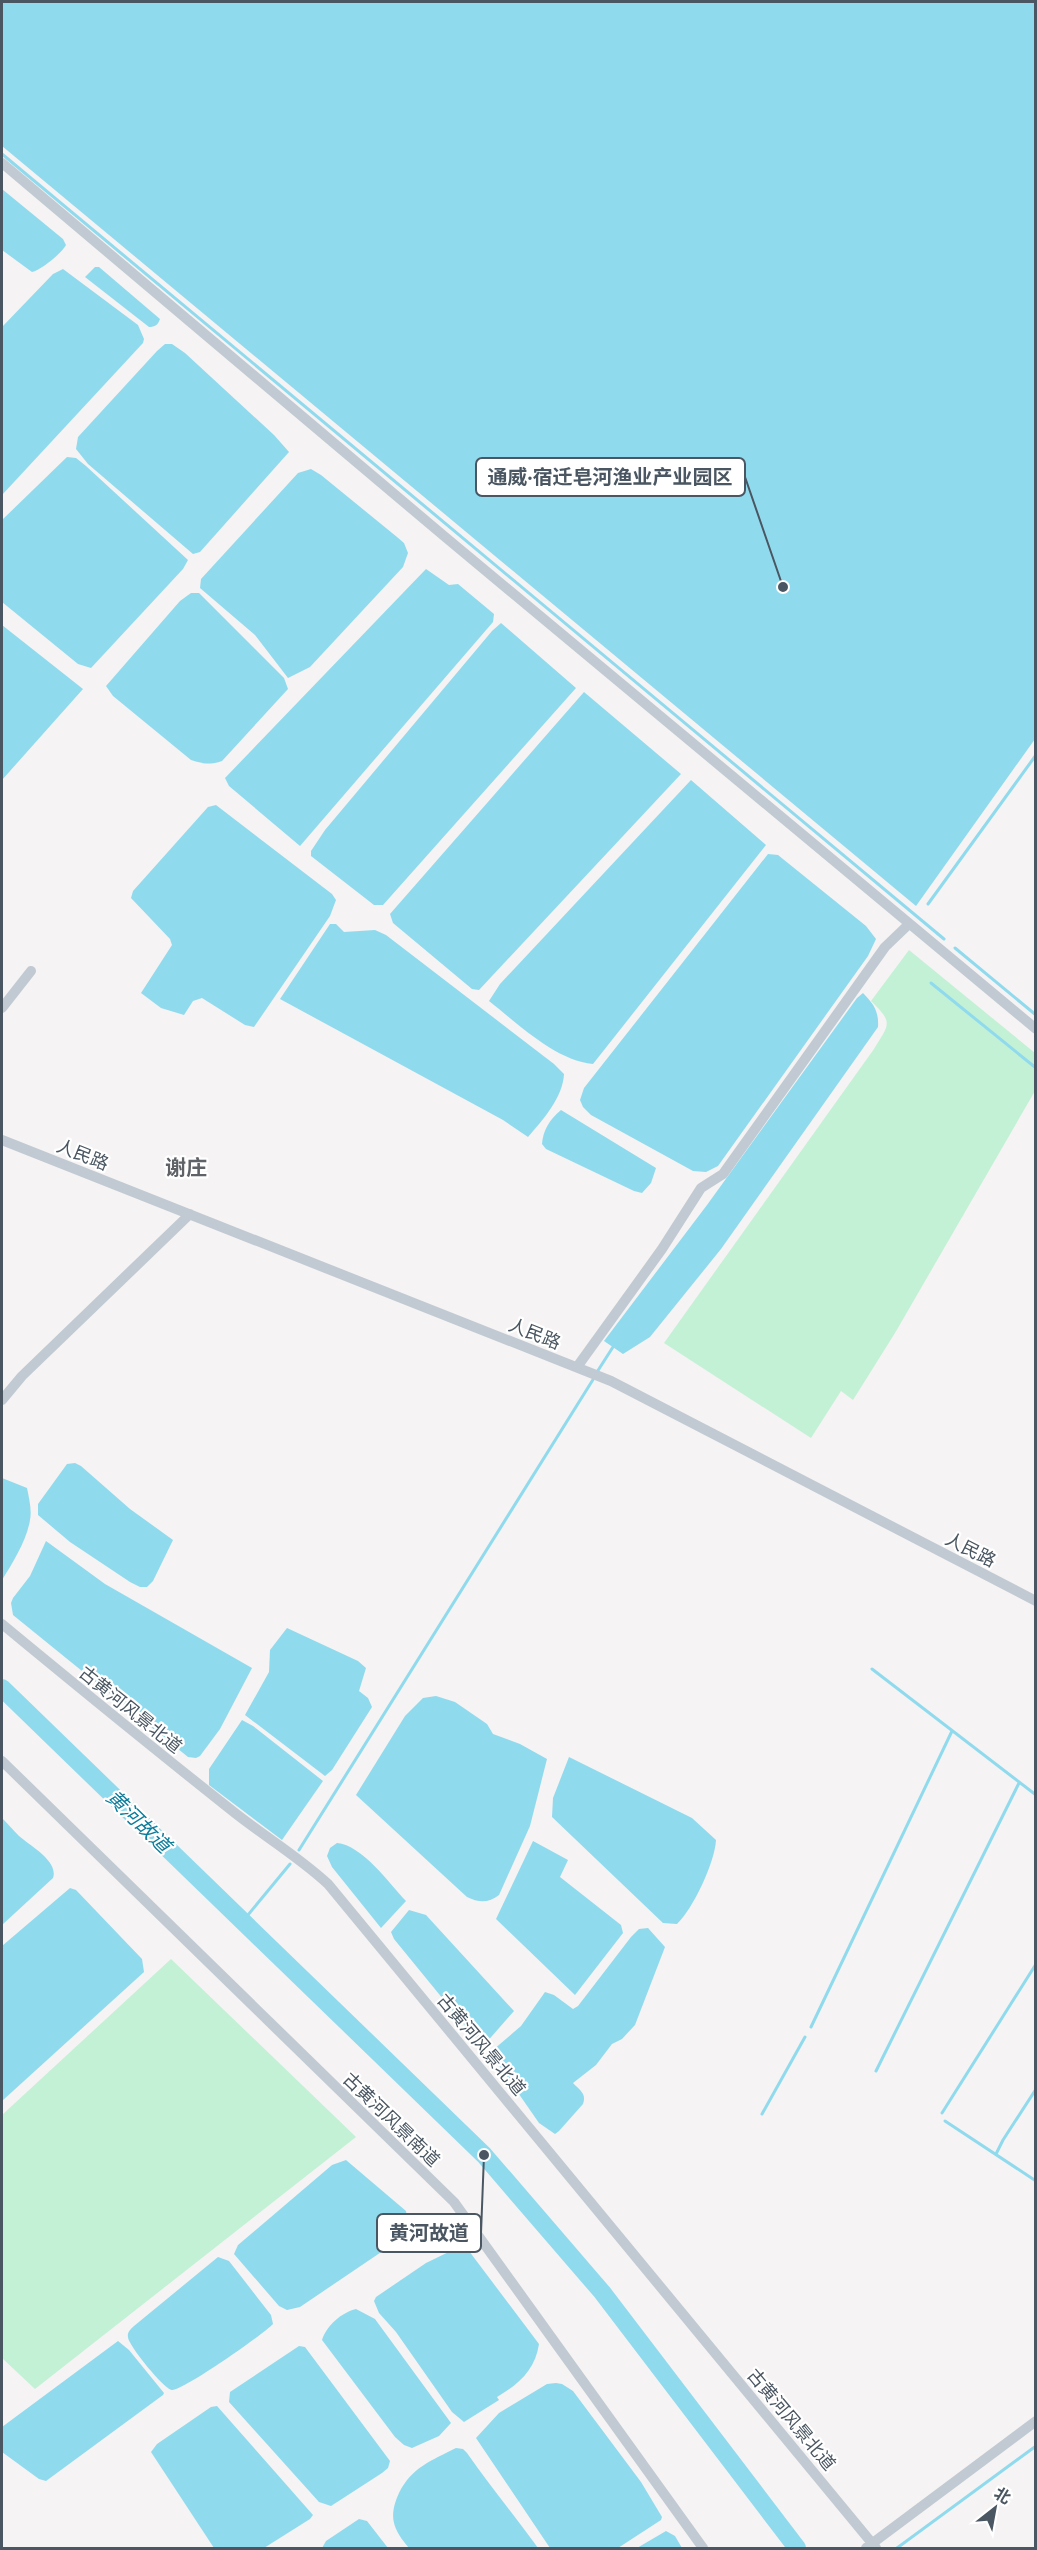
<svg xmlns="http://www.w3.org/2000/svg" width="1037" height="2550" font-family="Ubuntu,'Noto Sans SC',sans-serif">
	<rect width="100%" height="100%" fill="#f5f3f3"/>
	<path fill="#c3f1d5" d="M909 950 1035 1053V1091L895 1333 853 1400 841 1391 811 1438 664 1343 874 1049C889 1024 894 1023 871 1001Z
		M171 1959 356 2137 35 2389 2 2358V2115Z"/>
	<path fill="#90daee" d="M2 2H1035V739L916 906 2 146Z
		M2 189 63 239 66 245C61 254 41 270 32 272L2 250Z
		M95 267H99L160 319C158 325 155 327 149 327L85 277Z
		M63 269 138 325 144 339 143 343 2 495V327L53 274Z
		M165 344H172L185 353 274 435 289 452 200 552 193 554 88 464 76 449 78 437 157 351Z
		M67 457 76 458 86 466 188 560 183 569 91 668 78 664 2 602V520Z
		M311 469 321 475 397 537 404 543 408 553 403 567 310 667 288 678 255 635 200 588 201 579 298 473Z
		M426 569 449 585 458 584 494 614 493 622 300 846 229 786 225 778Z
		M191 593H199L284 678 288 689 222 761C210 765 203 764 191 760L113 696 106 686 180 601Z
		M501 623 576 688 383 905H374L311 856V851L325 830 492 631Z
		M2 625 83 689 2 780Z
		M584 692 681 774 479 990 472 989 393 923 390 914Z
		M691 780 766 845 593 1064C556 1061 517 1023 489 1001L500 984Z
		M216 805 332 894 336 900 330 916 254 1027 245 1025 202 998 193 1001 184 1015 161 1008 141 993 172 945 170 939 131 898 133 891 208 807Z
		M768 854 778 855 866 926 876 939 868 956 718 1166 706 1172 693 1171 591 1115 583 1107 580 1100 584 1088Z
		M330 924H336L344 932 375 930 386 935 554 1064 564 1074C563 1097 543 1120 528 1137L503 1120 280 999Z
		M863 993C874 1004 879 1012 878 1027L721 1249 650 1337 623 1354 604 1341 707 1205 857 998Z
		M561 1110 656 1168 651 1183 642 1193 634 1191 546 1149 542 1144C543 1130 550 1119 561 1110Z
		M75 1463 81 1466 130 1509 173 1540 153 1581 147 1587H140L130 1582 70 1542 38 1515V1504L67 1464Z
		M2 1478 27 1488C29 1498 32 1510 30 1520 27 1540 12 1564 2 1580Z
		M46 1541 105 1584 252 1668 220 1729 200 1756 196 1758 188 1757 13 1615 11 1603 13 1598 30 1576Z
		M287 1628 358 1661 366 1668 359 1691 368 1698 372 1707 332 1770 325 1776 245 1715 269 1672 270 1650Z
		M436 1696 455 1702 487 1724 493 1734 520 1744 547 1759 530 1826 499 1895C489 1903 479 1903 467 1897L356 1795 405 1716 423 1698Z
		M242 1720 253 1726 323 1781 282 1840 209 1785V1769Z
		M569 1757 692 1818 716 1840C715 1862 693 1909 677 1924L663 1923 552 1817 553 1798Z
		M2 1818C8 1824 13 1830 19 1836 29 1845 59 1861 53 1878L2 1925Z
		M533 1841 568 1860 560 1877 621 1925 623 1933 575 1995 496 1919Z
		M337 1843C362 1845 389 1883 406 1901L381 1928 332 1867 327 1856 330 1848Z
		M70 1888 76 1890 142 1959 144 1972 2 2101V1946Z
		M409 1910 426 1915 514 2011 485 2044 479 2043 394 1939 391 1932Z
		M648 1928 665 1947 635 2025 622 2039 612 2044 596 2065 573 2083C579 2090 587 2093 583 2104L559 2131 555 2134 539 2123 492 2055 493 2050 521 2026 545 1992 554 1995 573 2009 578 2006 631 1937 639 1929Z
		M346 2160 406 2211 407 2217 399 2240 300 2307 287 2310 279 2306 234 2254 238 2245 332 2165Z
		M461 2246 469 2251 539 2344C535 2370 519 2384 497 2397L499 2400 464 2422 452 2412 396 2332 379 2313 374 2301 376 2297 426 2263Z
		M218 2257 229 2261 271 2315 273 2324C264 2334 181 2392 172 2390 164 2389 128 2345 128 2337 127 2332 131 2329 134 2326Z
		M356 2309 375 2319 451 2423 439 2436 412 2448 404 2445 395 2437 322 2340C327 2325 341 2313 356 2309Z
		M118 2341 129 2350 164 2393 163 2395 46 2481 39 2479 2 2452V2427Z
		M299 2346 305 2347 390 2461 388 2468 382 2473 331 2506 319 2502 229 2402 230 2392Z
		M556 2383 562 2384 573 2391 641 2482 662 2517 661 2520 618 2548H550L476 2438 499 2413 547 2384Z
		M217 2406 313 2515 310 2519 264 2548H214L151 2452 157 2444 211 2407Z
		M456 2448 463 2449 467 2453C490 2486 515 2516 538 2548H409C393 2529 388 2517 399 2493 412 2467 431 2461 456 2448Z
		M359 2519 367 2521 388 2548H322L326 2541Z
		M666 2531 675 2536 682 2548H637Z"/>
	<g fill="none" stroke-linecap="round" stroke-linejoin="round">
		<path stroke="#90daee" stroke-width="3" d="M2 154 944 939
			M928 904 1036 755
			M955 948 1036 1015
			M931 983 1036 1068
			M597 1372 613 1347
			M872 1669 1036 1795
			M299 1850 594 1378
			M243 1921 290 1864
			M811 2027 952 1731
			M876 2071 1019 1783
			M942 2113 1036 1964
			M762 2114 805 2037
			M945 2121 1036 2181
			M996 2154 1003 2140 1036 2089
			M897 2548 1036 2446"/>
		<path stroke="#90daee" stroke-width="18" d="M2 1688 484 2155 602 2292 797 2548"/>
		<path stroke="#c1cad2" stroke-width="10" d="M2 163 444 536 1036 1029
			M2 1008 31 971
			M2 1140 611 1381 1036 1601
			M577 1367 662 1249 701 1188 723 1174 885 947 909 924
			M2 1400 22 1376 190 1214
			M2 1624C77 1686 153 1748 230 1809 262 1835 298 1856 328 1884L876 2548
			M2 1761 454 2202 703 2548
			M866 2548 1036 2421"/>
	</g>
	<g text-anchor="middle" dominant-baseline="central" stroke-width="4.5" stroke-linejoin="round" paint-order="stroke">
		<g font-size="18" fill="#4a5661" stroke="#fff">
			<text transform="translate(83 1154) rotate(22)">人民路</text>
			<text transform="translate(535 1333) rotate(22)">人民路</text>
			<text transform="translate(971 1549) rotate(27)">人民路</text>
			<text transform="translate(131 1709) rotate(39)">古黄河风景北道</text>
			<text transform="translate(482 2044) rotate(50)">古黄河风景北道</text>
			<text transform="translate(392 2119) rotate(44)">古黄河风景南道</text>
			<text transform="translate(792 2419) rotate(50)">古黄河风景北道</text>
		</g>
		<g font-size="20" font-style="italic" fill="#0c7c9b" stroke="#fff">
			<text transform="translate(139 1821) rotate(44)">黄河故道</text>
		</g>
		<g font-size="21" font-weight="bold" fill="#5f6368" stroke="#fff">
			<text x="186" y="1167">谢庄</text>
		</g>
	</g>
	<path fill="none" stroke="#4a5661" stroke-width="2" d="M783 587L745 477M484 2155L481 2233"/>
	<g fill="#4a5661" stroke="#fff" stroke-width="2">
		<circle cx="783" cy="587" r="6"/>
		<circle cx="484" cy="2155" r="6"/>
	</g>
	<g fill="#fff" stroke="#4a5661" stroke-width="2">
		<rect x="476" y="458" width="269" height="38" rx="6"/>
		<rect x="377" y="2214" width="104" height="38" rx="6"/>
	</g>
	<g font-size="20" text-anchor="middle" font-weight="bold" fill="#4a5661">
		<text x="610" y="484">通威·宿迁皂河渔业产业园区</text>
		<text x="429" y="2240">黄河故道</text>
	</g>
	<rect width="1037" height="2550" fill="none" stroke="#4a5661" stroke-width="6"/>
	<g transform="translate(995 2508) rotate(31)" stroke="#ffffff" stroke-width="4.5" paint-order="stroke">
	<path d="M0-4.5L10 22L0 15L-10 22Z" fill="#4a5661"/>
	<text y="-9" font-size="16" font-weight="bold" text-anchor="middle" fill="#4a5661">北</text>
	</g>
</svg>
